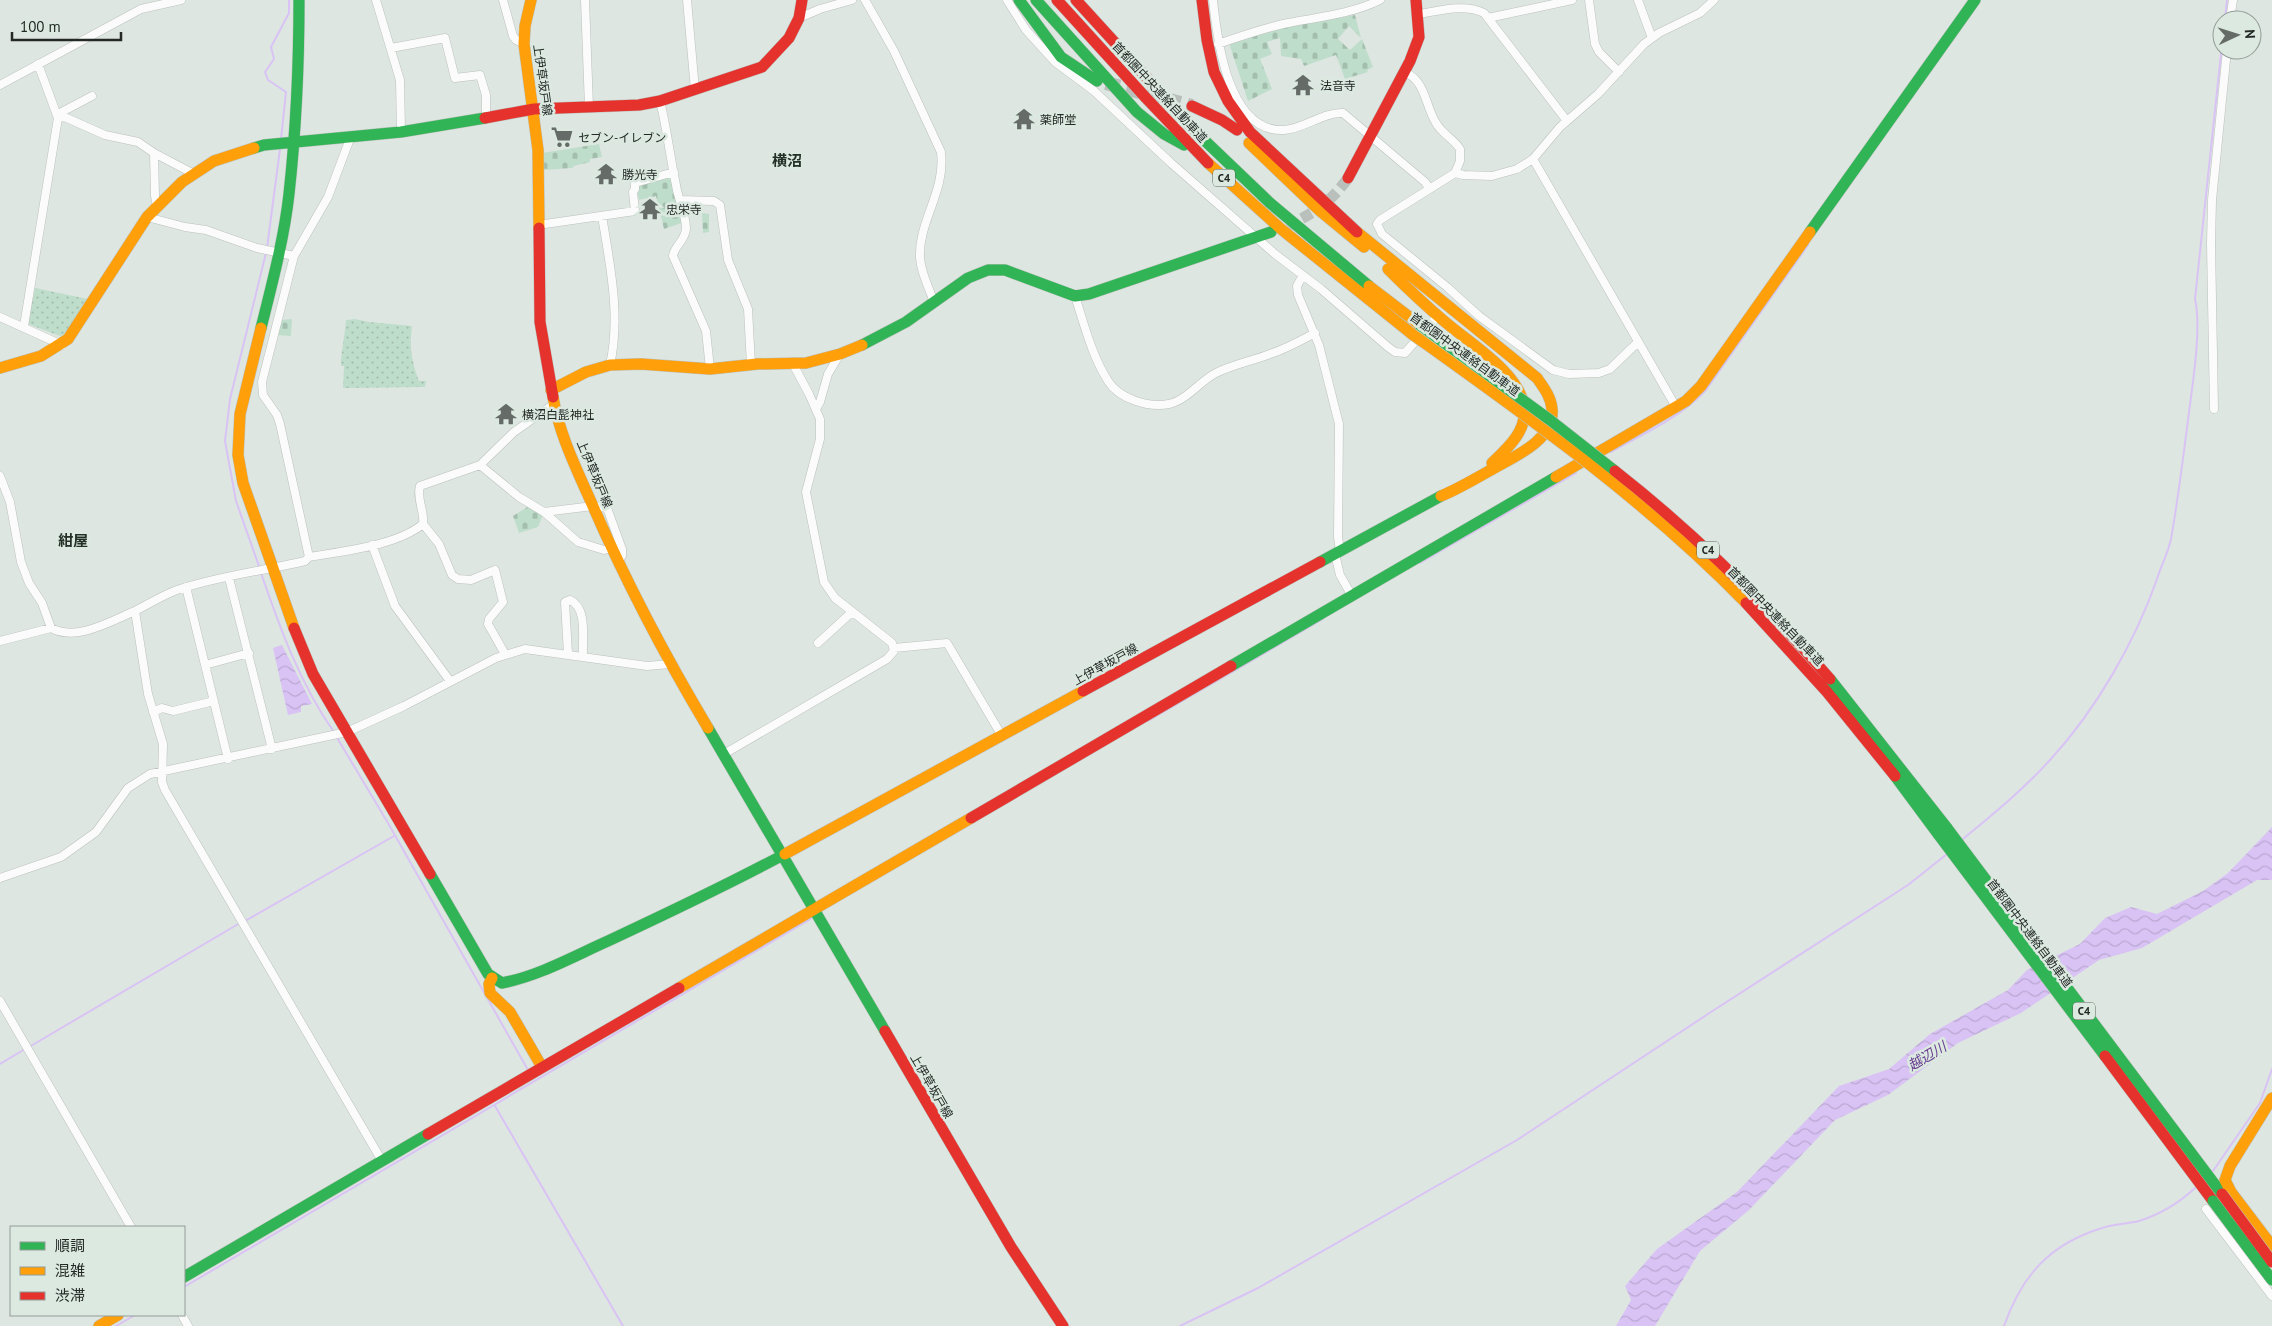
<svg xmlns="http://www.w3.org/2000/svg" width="2272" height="1326" font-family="'PT Sans','Noto Sans JP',sans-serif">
	<defs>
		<pattern id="cemetery-stones" width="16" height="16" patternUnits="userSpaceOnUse" patternTransform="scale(1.25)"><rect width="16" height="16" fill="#bfddcb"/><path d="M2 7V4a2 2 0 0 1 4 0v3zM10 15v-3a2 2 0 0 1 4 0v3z" fill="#a4beae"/></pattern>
		<pattern id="park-dots" width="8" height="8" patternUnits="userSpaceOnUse" patternTransform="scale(1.25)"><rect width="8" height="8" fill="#bfddcb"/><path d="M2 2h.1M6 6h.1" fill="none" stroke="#a4beae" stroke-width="1.8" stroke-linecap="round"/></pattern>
		<pattern id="water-waves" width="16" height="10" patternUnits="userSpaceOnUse" patternTransform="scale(1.25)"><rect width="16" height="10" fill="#d9c3f5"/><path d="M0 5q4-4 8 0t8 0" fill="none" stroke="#baa8d2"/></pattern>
	</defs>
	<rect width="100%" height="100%" fill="#dee6e1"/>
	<path fill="url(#cemetery-stones)" d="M1355 15 1361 38 1349 26 1338 39 1350 50 1362 39 1373 67 1367 70 1368 72 1345 79 1336 55 1304 66 1301 59 1281 56 1280 38 1267 42 1272 54 1260 59 1272 89 1248 101 1229 43 1291 26Z
		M599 144 602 157 590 159V162L574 166 572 168 544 170 542 153Z
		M670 175 672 177 682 223 664 229 656 196 639 200 636 185Z
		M702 213 709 214V232L703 233Z
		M292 319 291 336 277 335 281 320Z
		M529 506 543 515 538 527 519 533 513 516Z"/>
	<path fill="url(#park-dots)" d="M35 288 88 299 66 334 60 336 28 324Z
		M355 319 369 322 412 326C409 346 412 363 419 381H426L425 387 343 388 344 366H341C341 350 345 336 346 320Z"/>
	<path fill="url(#water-waves)" d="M282 645 312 704 301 706V712L288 715 273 648Z
		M2272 827V880H2257L2142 948 2099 960 2021 1013 1958 1043 1888 1095 1835 1120 1749 1210 1700 1251 1655 1326H1616L1631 1300 1625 1286 1657 1249 1737 1192 1839 1086 1889 1069 1930 1034 2008 990 2027 970 2080 944 2105 918 2131 907 2157 914 2203 891 2228 873Z"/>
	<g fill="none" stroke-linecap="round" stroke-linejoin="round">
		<path stroke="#d9c3f5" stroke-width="2" d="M2225 20 2227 0
			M281 139 286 92 268 80 265 72 274 59 271 47 289 13V0
			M267 248 280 149
			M1611 452C1644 433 1680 418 1706 390L1808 245
			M1420 563 1576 473
			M260 569 236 501 225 441 230 399 266 253
			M261 573C280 628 300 684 334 732
			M1148 721 1323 619
			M336 736 388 823 528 1070
			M1963 839C1993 814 2024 789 2050 760 2096 710 2135 642 2157 579 2161 566 2168 553 2171 539 2178 500 2183 459 2188 420 2192 387 2202 329 2195 299L2222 44
			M245 921 394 836
			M29 1047 240 923
			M0 1064 25 1049
			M495 1106 623 1326
			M2213 1171 2260 1103 2272 1069
			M184 1287 814 917
			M116 1326 135 1315
			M1180 1326 1258 1288 1517 1140 1711 1012 1908 885 1947 854
			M2004 1326C2022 1275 2050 1244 2102 1228 2114 1224 2127 1224 2139 1221 2161 1214 2179 1203 2195 1188"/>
		<path stroke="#b9c0bc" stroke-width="11" stroke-dasharray="11 5.5" stroke-linecap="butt" d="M1287 226C1314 213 1330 203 1348 178"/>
		<path stroke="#b9c0bc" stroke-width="14" stroke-dasharray="14 7" stroke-linecap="butt" d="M1106 83 1192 106"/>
		<g stroke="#bcc1bd" stroke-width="9">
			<path id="street" d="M376 0 400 80 401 132
				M503 0 513 36 516 40 524 44
				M585 0 589 107
				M687 0 695 90
				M865 0 894 51 941 152C946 191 918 222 920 258 921 273 929 288 934 302
				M1007 0 1026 30 1055 62 1094 91 1171 163 1275 254 1321 289 1388 347 1395 352 1405 353 1434 320
				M1213 0C1217 39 1228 133 1284 130 1304 129 1323 112 1343 113L1425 182 1429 188
				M1589 0 1595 44 1599 52 1619 72
				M1638 0 1652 38
				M1419 14C1439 11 1464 3 1484 13L1567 121
				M799 18 820 9 852 0
				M1488 18 1572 0
				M2230 20 2233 0
				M1218 44C1241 36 1264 28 1288 23 1319 17 1352 14 1380 0
				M391 48 445 38 455 78 480 75 486 95V115
				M1404 72C1426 80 1425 106 1436 123 1442 134 1454 139 1460 149V161L1455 173 1380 220 1377 224 1382 234 1447 287 1479 316 1553 370 1569 374 1599 373 1610 369 1638 342
				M0 85 141 9 181 0
				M660 101C667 129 670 157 676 185 678 199 686 214 686 229 685 241 674 246 673 256L706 331 710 369
				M58 114 92 96
				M60 115 105 135 138 142 154 153 155 196 157 206
				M351 136 328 197 294 256 262 382 263 395 277 415 280 424 309 557 305 561C263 571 218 576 177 590 163 595 149 604 135 611L148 694 163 744 162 782 165 790 382 1161
				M154 153 194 174
				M1533 159 1676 407
				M1455 173 1463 175 1492 176 1517 169 1533 159 1560 127 1598 94 1644 44 1659 33 1700 13 1714 0
				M680 200 714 201 720 205 728 260 748 309 751 365
				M602 216C610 265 621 316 610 365
				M147 217 185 227 206 230 257 248 294 256
				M538 225 635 211 633 192 635 189V183L674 172
				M1303 275 1297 286 1298 295 1319 345 1339 424 1338 537 1340 551
				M1075 296C1084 324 1092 356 1108 381 1119 399 1149 408 1169 404 1187 400 1200 381 1216 373 1234 364 1252 361 1270 354 1286 349 1300 341 1315 333
				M0 317 62 345
				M24 326 58 118 38 64
				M816 409 820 402 828 374 840 354
				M2214 409 2211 244 2212 200 2227 50
				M480 465 519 497 544 512 578 542 604 550 611 548
				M0 476 10 502 21 562 29 583 42 603 51 628
				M544 512 593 506 607 508 622 549V556L617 562
				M423 524 439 544 452 575 458 579 471 580 495 570 503 602 489 619 488 624 505 654
				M372 545 395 606 450 681
				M1335 554 1340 575 1352 596
				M309 557C343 551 396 546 423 524 425 512 416 498 420 486L480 465 514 432 554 404
				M229 578 272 749
				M186 587 228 759
				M0 641 51 628C76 642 111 621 135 611
				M818 643 852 612
				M894 648 947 643 1002 736
				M568 654 565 602 570 600C588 608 582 639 583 656
				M205 665 249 653
				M153 712 162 708 173 711 214 701
				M724 754 887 659 894 651 892 643 835 598 824 582 806 492 820 439V419L809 394 793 364
				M0 878 61 857 96 832 128 788 150 774 347 732 404 706 496 658 525 649 647 666 670 664
				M0 1001 131 1227
				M2206 1209 2272 1296
				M182 1315 188 1326"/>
		</g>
		<g stroke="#bcc1bd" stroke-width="12">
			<path id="fast" d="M1019 0 1061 57 1097 81
				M1036 0 1137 112 1164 134 1184 145
				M1200 136 1270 203 1369 286
				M254 148 264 145 401 132 485 118
				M1810 232 1975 0
				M261 328C272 284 284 239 289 194 296 130 299 65 299 0
				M862 345 906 322 968 278 988 270H1005L1075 296 1089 294 1271 232
				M1320 562 1441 496
				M1231 666 1556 477
				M708 728 885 1031
				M1947 828 2222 1194
				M1938 834 2105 1056
				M430 874 488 974 502 983C539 976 574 956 608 941 668 913 727 885 785 854
				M184 1277 428 1134"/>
		</g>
		<g stroke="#bcc1bd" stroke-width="12">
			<path id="slow" d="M531 0 525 26 524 44 538 150 539 228
				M1249 143 1319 210 1364 247
				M1208 163 1281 229 1412 334
				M1357 232 1537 378C1544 388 1551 397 1552 409 1555 441 1511 458 1489 471 1473 480 1458 489 1441 496
				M1388 269C1406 287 1425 305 1444 321 1468 342 1519 372 1524 406 1528 430 1508 448 1492 463
				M1369 286 1420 325
				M261 328 240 414 238 455 243 483 294 628
				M0 368 41 356 68 339 147 217 182 182 214 161 254 148
				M551 390 586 372 610 365 641 364 710 369 757 364 806 363 840 354 862 345
				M553 397C559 434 577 470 592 504 626 582 665 656 708 728
				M1556 477 1686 401 1701 386 1810 232
				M785 854 1083 691
				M492 978 489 984 490 993 510 1012 542 1067
				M679 988 971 818
				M2272 1098 2230 1166 2225 1180 2231 1192 2272 1246
				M99 1326 118 1315"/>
		</g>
		<g stroke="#bcc1bd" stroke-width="12">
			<path id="jam" d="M1057 0 1146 98 1208 163
				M1076 0 1200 136
				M1202 0 1207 40 1214 72 1228 101 1250 132 1357 232
				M1192 106 1222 120 1237 130
				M485 118 534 109 639 105 660 101 762 67 789 38 799 18 802 0
				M1348 178 1410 61 1419 37 1416 0
				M539 228 540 322 553 397
				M294 628 313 674 430 874
				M1083 691 1320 562
				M971 818 1231 666
				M885 1031 1011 1247 1063 1326
				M2105 1056 2213 1201
				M428 1134 679 988"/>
		</g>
		<use href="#street" stroke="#fafbfa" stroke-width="8"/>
		<use href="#fast" stroke="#30b455" stroke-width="11"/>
		<use href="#slow" stroke="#ff9f0a" stroke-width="11"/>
		<use href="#jam" stroke="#e5322d" stroke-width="11"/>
		<g stroke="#bfc3c1" stroke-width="12" stroke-linecap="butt">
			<path id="fast-bridge" d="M1420 325 1550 420 1615 471
				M1830 679 1947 828
				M1895 776 1938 834
				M2213 1201 2272 1280"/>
		</g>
		<g stroke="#bfc3c1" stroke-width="12" stroke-linecap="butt">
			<path id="slow-bridge" d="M1412 334C1528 417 1646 500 1746 603"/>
		</g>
		<g stroke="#bfc3c1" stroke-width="12" stroke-linecap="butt">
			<path id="jam-bridge" d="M1615 471C1694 533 1765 603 1830 679
				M1746 603 1827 692 1895 776
				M2222 1194 2272 1262"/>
		</g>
		<use href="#fast-bridge" stroke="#30b455" stroke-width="11"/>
		<use href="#slow-bridge" stroke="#ff9f0a" stroke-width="11"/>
		<use href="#jam-bridge" stroke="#e5322d" stroke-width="11"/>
	</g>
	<defs>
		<g id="temple-bare" transform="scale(1.725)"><path d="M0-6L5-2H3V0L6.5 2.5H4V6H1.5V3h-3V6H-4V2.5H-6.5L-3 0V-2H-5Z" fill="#656b67" stroke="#dbe9e0" stroke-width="2.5" paint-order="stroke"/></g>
		<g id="supermarket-bare" transform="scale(1.725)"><path d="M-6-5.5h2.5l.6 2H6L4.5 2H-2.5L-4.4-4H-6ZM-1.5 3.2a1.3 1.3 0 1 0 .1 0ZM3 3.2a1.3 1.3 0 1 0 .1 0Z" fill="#656b67" stroke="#dbe9e0" stroke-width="2.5" paint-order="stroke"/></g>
	</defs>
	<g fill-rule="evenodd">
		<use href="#temple-bare" x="1303" y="85"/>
		<use href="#temple-bare" x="1024" y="119"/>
		<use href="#supermarket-bare" x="562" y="137"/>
		<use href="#temple-bare" x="606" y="174"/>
		<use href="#temple-bare" x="650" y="209"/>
		<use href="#temple-bare" x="506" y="414"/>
	</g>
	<g text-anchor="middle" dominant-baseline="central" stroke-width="5" stroke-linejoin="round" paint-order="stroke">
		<g fill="#dbe9e0" stroke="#5b635e" stroke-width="1">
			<rect x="1213" y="169.5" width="22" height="17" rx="4"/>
			<rect x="1697" y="541.5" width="22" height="17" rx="4"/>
			<rect x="2073" y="1002.5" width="22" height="17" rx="4"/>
		</g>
		<g font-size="11" font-weight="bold" fill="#242926">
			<text x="1224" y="178">C4</text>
			<text x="1708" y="550">C4</text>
			<text x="2084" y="1011">C4</text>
		</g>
		<g font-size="12" fill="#242926" stroke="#dbe9e0">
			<text transform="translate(543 80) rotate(82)">上伊草坂戸線</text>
			<text transform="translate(1160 92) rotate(47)">首都圏中央連絡自動車道</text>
			<text transform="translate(1465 354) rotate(36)">首都圏中央連絡自動車道</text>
			<text transform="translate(595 474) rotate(67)">上伊草坂戸線</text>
			<text transform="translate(1776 616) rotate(46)">首都圏中央連絡自動車道</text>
			<text transform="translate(1105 664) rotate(-29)">上伊草坂戸線</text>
			<text transform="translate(2030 933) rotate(53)">首都圏中央連絡自動車道</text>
			<text transform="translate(932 1086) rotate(60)">上伊草坂戸線</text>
		</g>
		<g font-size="12" fill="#242926" stroke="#dbe9e0" text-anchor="start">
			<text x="1320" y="85">法音寺</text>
			<text x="1040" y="119">薬師堂</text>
			<text x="578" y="137">セブン-イレブン</text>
			<text x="622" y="174">勝光寺</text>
			<text x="666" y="209">忠栄寺</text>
			<text x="522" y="414">横沼白髭神社</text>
		</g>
		<g font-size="14" font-style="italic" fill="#693c91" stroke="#dbe9e0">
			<text transform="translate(1927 1056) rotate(-31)">越辺川</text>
		</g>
		<g font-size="15" font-weight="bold" fill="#242f28" stroke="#dbe9e0">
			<text x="787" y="160">横沼</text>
			<text x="73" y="540">紺屋</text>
		</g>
	</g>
	<rect x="10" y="1226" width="175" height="90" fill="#dbe9e0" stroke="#929c96"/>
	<rect x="20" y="1242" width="25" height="8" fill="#30b455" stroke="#929c96"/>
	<text x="55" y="1251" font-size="15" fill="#242926">順調</text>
	<rect x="20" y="1267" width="25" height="8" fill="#ff9f0a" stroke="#929c96"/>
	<text x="55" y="1276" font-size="15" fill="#242926">混雑</text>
	<rect x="20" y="1292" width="25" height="8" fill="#e5322d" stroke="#929c96"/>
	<text x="55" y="1301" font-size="15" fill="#242926">渋滞</text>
	<g transform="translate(2237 35) rotate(86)"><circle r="24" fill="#dbe9e0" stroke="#929c96"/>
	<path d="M0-4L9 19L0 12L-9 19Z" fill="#656b67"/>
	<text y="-8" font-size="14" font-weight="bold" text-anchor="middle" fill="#242926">N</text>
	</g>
	<path d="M12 32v8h109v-8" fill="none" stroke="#242926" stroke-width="2.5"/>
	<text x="20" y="32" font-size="15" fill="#242926" stroke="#dbe9e0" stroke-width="4" paint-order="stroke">100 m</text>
</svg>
